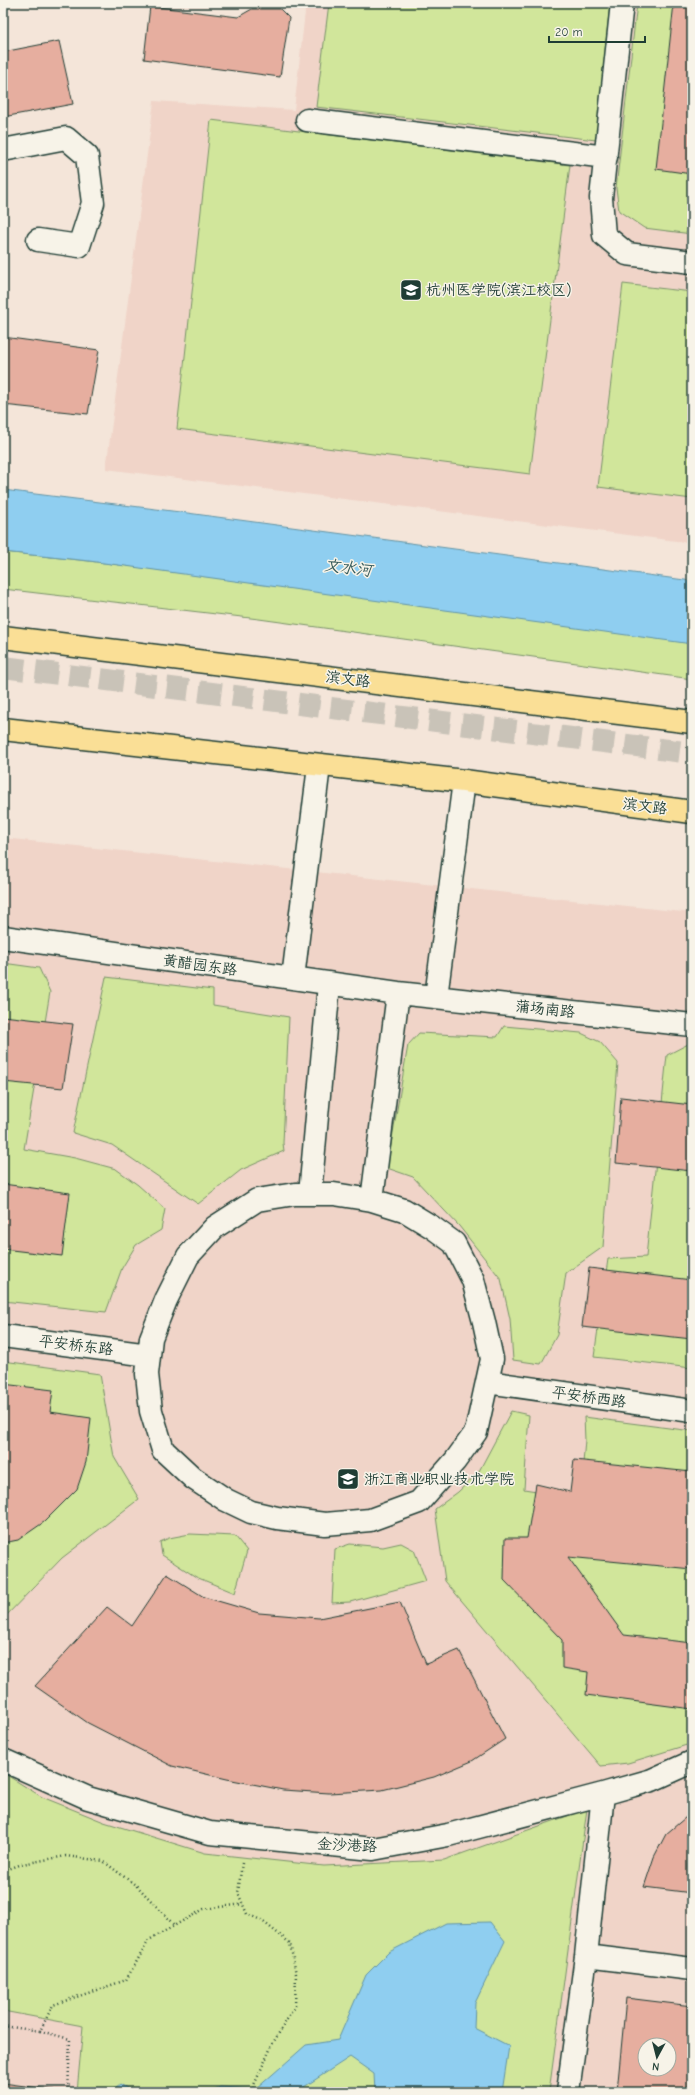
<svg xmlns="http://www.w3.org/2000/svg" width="695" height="2095" font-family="'Comic Neue','LXGW WenKai TC',sans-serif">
	<rect width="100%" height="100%" fill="#f4e5d9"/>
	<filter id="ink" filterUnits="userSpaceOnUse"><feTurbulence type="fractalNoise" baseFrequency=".025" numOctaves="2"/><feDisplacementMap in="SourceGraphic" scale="8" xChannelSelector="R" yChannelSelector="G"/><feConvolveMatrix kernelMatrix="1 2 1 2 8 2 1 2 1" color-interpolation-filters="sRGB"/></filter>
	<g filter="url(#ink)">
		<path fill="#f0d4c8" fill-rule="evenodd" d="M306 3H692V543L106 469 154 101 294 110Z
			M3 838 692 913V2092H3ZM645 2045H669V2069H645Z"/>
		<path fill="#d1e69b" stroke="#789268" d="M329 3H610L596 140 316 107Z
			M637 3H692V234L644 228 619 211 616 188Z
			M211 120 570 165 530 474 177 429Z
			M623 284 692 292V499L598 487Z
			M3 552 89 561 692 638V679L259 619 3 589Z
			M3 963 39 968 50 992 24 1149 75 1158 116 1169 138 1185 165 1209 161 1230 136 1245 122 1268 106 1312 3 1301Z
			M106 977 213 990V1005L289 1017 283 1143 284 1151 241 1170 198 1204 112 1145 73 1133Z
			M504 1026 581 1033 600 1042 618 1063 603 1247 566 1273 557 1335 541 1364 513 1360 510 1319 501 1279 459 1226 413 1177 387 1168 408 1045 419 1033 497 1037Z
			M692 1042V1368L594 1357 608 1259 646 1257 667 1055Z
			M3 1361 100 1374 114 1457 139 1499 62 1558 3 1619Z
			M511 1411 529 1415 524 1489 580 1498 585 1440 584 1417 692 1431V1743L690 1744 628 1763 601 1766 445 1581 435 1509 458 1492 478 1473Z
			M190 1534 235 1536 247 1551 235 1593 196 1577 162 1555 160 1542 169 1538Z
			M401 1543 414 1550 426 1581 350 1602 332 1603 335 1549 350 1544 383 1547Z
			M3 1774H5L42 1797 104 1822 205 1853 324 1866 444 1860 587 1809 549 2092H77L83 2026 3 2011Z"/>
		<path fill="#8fcef0" stroke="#6294a5" d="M3 490 180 512 692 581V644L89 561 3 552Z
			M490 1922 505 1941 475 2003 474 2028 509 2046 502 2092H375L374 2074 350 2057 304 2087 300 2092H208L220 2087 256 2089 306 2045 338 2040 366 1975 389 1952 446 1923Z
			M120 2084 134 2092H110Z"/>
		<path fill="#e6ae9f" stroke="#1f3d34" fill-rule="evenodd" d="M674 3H692V174L656 169Z
			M150 6 238 17 252 9H280L289 18 280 77 144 59Z
			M59 41 73 104 3 117V52Z
			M3 337 99 350 88 414 3 405Z
			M3 1016 73 1024 63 1088 3 1082Z
			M621 1097 692 1105V1171L616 1163Z
			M3 1184 70 1193 62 1256 3 1249Z
			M589 1268 692 1280V1339L582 1327Z
			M3 1384 53 1390 50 1412 91 1418 86 1462 77 1489 44 1522 18 1540 3 1543Z
			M574 1460 692 1472V1569L568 1557 624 1635 692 1643V1709L586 1695 588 1672 562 1668V1640L504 1580 505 1538H527L536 1484 570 1492Z
			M167 1574 204 1597 259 1613 319 1618 400 1602 426 1664 459 1650 505 1739 472 1761 434 1777 382 1790 329 1793 283 1790 227 1779 172 1766 88 1723 35 1686 107 1607 132 1626Z
			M692 1812V1893L644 1887 654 1857 666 1834Z
			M626 1998 692 2006V2092H617ZM645 2045H669V2069H645Z
			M3 2083 54 2090V2092H3Z"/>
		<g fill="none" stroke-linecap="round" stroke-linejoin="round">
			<path stroke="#c9c3b8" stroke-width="22" stroke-dasharray="22 11" stroke-linecap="butt" d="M3 667 692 753"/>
			<g stroke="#1f3d34" stroke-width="25">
				<path id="minor" d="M622 3 601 198 604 235 627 254 692 262
					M307 120 606 157
					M3 150 66 138 87 156 93 203 79 246 38 240
					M3 937 398 993 692 1025
					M293 978 319 766
					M436 997 464 781
					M295 1194H334L372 1200 404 1210 432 1227 454 1243 473 1280 484 1322 492 1359 476 1432 455 1461 419 1502 370 1520 325 1524 277 1518 251 1512 226 1500 193 1478 163 1450 151 1411 147 1374 151 1338 166 1300 188 1256 215 1227 257 1200Z
					M310 1194 329 984
					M372 1200 398 993
					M3 1336 149 1355
					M487 1382 692 1411
					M3 1760 88 1798 210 1833 373 1849 448 1835 603 1794 652 1780 692 1762
					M586 1956 692 1969
					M568 2092 586 1956 603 1794"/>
			</g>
			<g stroke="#1f3d34" stroke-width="25">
				<path id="major" d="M3 637 692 722
					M3 729 464 781 692 812"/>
			</g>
			<path stroke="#1f3d34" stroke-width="2.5" stroke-dasharray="1 3" stroke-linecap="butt" d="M242 1863 238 1893 247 1914 261 1920 290 1943 296 1974 295 2006 273 2043 254 2085V2092
				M3 1871 22 1864 66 1856 103 1861 138 1887 174 1925
				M3 2026 40 2031 53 2005 126 1980 149 1940 204 1909 243 1904
				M40 2031 70 2039 68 2092"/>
			<use href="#minor" stroke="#f7f3e8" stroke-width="22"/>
			<use href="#major" stroke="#fadf96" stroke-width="22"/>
		</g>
	</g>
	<defs>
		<g id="university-square" transform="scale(1.15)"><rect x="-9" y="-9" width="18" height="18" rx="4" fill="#1f3d34" stroke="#f7f3e8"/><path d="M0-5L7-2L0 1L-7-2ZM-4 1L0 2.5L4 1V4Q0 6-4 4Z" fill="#fff"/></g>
	</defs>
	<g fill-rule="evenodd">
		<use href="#university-square" x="411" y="290"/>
		<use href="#university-square" x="348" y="1479"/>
	</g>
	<g text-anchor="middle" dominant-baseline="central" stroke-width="3" stroke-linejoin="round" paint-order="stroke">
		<g font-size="15" fill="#1f3d34" stroke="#f7f3e8" text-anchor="start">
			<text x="426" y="290">杭州医学院(滨江校区)</text>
			<text x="364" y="1479">浙江商业职业技术学院</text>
		</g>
		<g font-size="15" fill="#1f3d34" stroke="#f7f3e8">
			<text transform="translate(348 679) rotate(7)">滨文路</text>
			<text transform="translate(645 806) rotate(7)">滨文路</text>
			<text transform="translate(200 965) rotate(8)">黄醋园东路</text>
			<text transform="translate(545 1009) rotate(6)">蒲场南路</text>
			<text transform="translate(76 1345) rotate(7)">平安桥东路</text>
			<text transform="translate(589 1397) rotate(8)">平安桥西路</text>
			<text transform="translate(347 1845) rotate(3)">金沙港路</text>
		</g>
		<g font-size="16" font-style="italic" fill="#355a5a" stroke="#f7f3e8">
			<text transform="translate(348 568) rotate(7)">文水河</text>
		</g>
	</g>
	<rect width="695" height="2095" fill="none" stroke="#f7f3e8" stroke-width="16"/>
	<rect x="8" y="8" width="679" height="2079" fill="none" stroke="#1f3d34" stroke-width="1.5" filter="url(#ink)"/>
	<g transform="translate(657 2057) rotate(187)"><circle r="19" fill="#f7f3e8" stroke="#a1aaa0"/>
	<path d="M0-3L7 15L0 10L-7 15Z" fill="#1f3d34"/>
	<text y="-6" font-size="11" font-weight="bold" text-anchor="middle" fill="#1f3d34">N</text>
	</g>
	<path d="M549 36v6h96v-6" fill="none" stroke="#1f3d34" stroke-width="2"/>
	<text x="555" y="36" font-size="12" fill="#1f3d34" stroke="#f7f3e8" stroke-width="3" paint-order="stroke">20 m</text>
</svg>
